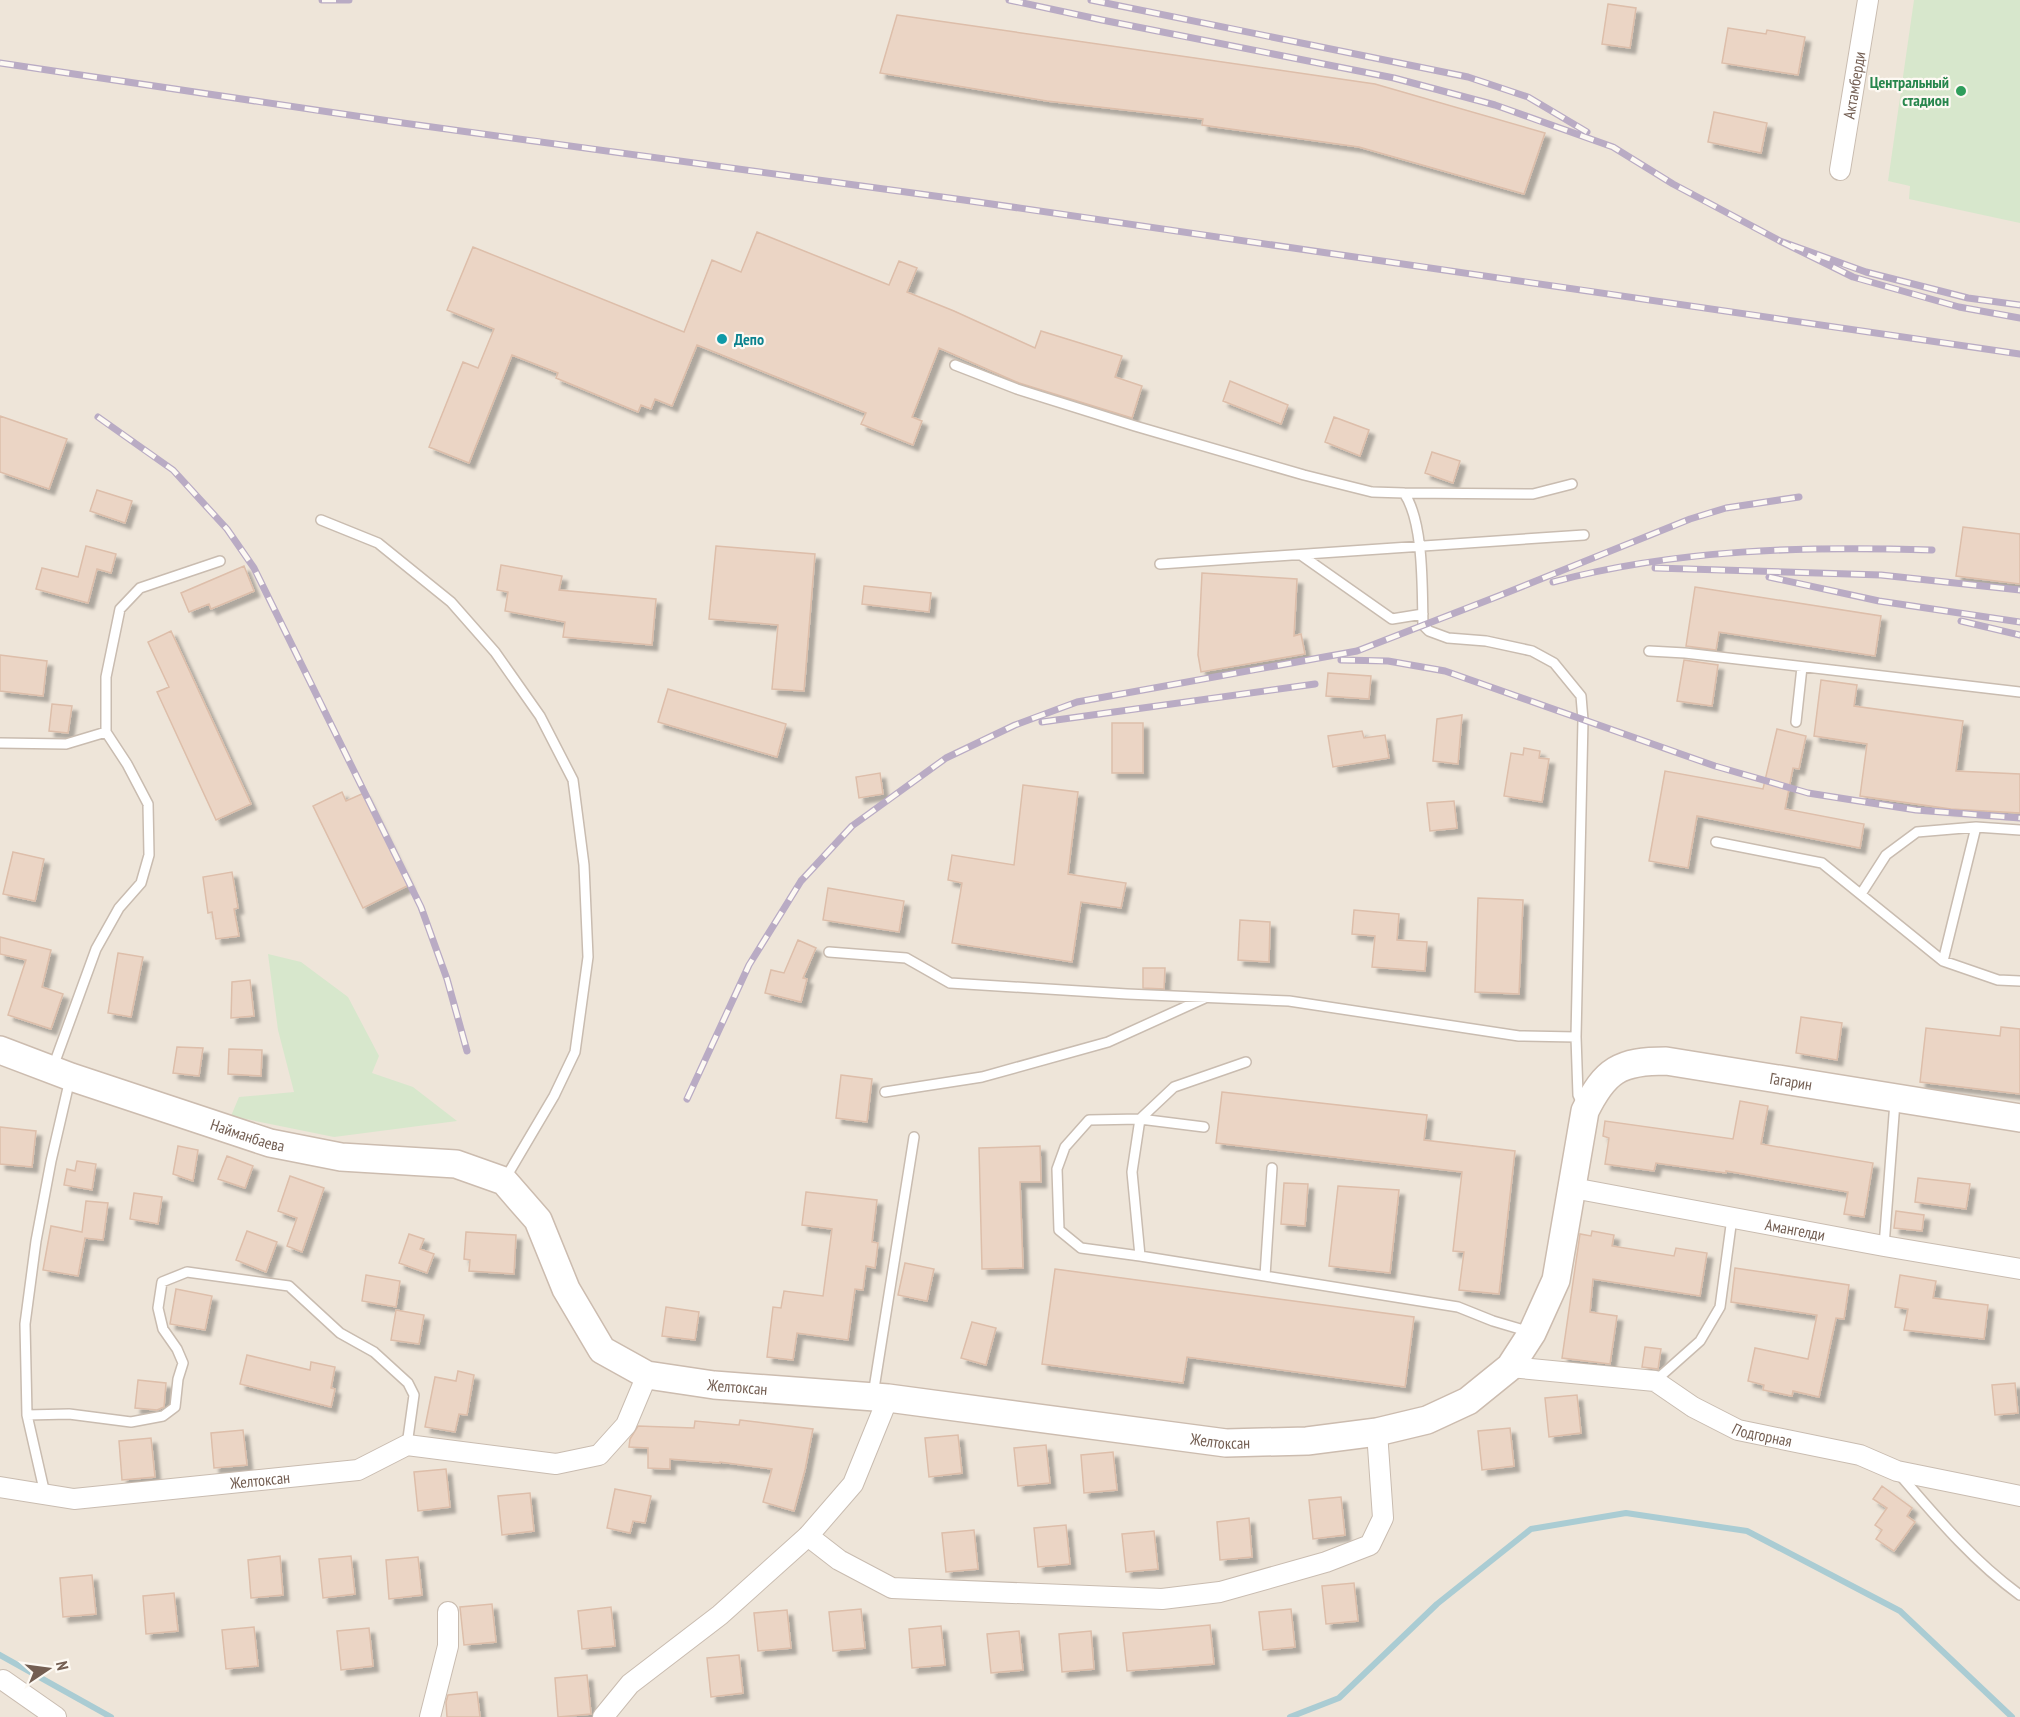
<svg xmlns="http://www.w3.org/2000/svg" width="2020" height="1717" font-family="'PT Sans Narrow',sans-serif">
	<defs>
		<filter id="shadow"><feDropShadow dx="5.5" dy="5.5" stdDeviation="1.5" flood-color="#0004"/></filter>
	</defs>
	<rect width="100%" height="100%" fill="#fbf5ec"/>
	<path fill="#eee5d9" d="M0 0H2020V1717H0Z"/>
	<path fill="#d7e7cc" d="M1914 0H2020V223L1909 199 1910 186 1888 181Z
		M268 954 301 962 348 997 379 1056 372 1073 413 1087 457 1121 334 1137 231 1116 239 1097 294 1092 278 1030Z"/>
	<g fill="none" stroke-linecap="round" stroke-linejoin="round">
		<path stroke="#aaccd3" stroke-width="6" d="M0 1655 111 1717
			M1290 1717 1339 1698 1437 1604 1531 1529 1626 1513 1747 1531 1900 1611 2012 1717"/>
	</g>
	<path fill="#ebd5c5" stroke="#ddbeaa" stroke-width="1.5" filter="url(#shadow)" d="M1608 4 1636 8 1630 48 1602 44Z
		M897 15 1375 84 1545 133 1524 194 1359 147 1202 125 1203 119 1047 101 880 73Z
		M1728 28 1766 34 1767 30 1805 37 1798 75 1722 63Z
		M1714 112 1767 123 1761 153 1708 142Z
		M757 232 889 285 899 261 917 268 907 292 954 311 1035 348 1041 331 1122 356 1115 377 1142 386 1132 418 1019 383 939 348 912 417 922 421 913 445 861 424 866 413 697 345 672 406 655 399 651 409 641 405 638 412 556 378 558 373 512 355 469 463 429 447 463 362 478 368 494 329 447 310 473 247 684 332 712 260 741 272Z
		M1230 381 1288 405 1281 424 1223 401Z
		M0 416 67 439 49 489 0 472Z
		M1334 417 1369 430 1360 456 1325 442Z
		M1432 452 1460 461 1453 483 1425 473Z
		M97 490 132 501 125 523 90 511Z
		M1963 527 2020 534V584L1956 576Z
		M86 546 116 554 111 573 97 569 88 603 36 589 42 568 78 577Z
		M716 546 815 554 804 691 772 689 778 625 709 619Z
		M501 565 562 576 559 590 656 599 652 645 563 637 565 622 505 611 508 592 497 590Z
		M244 566 254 591 211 609 209 604 189 612 181 593Z
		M1202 573 1297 579 1294 636 1301 634 1305 654 1201 672 1198 655Z
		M864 586 931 593 929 612 862 604Z
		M1695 587 1881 616 1875 656 1719 632 1716 650 1686 646Z
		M171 631 251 804 216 820 157 692 169 687 148 642Z
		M0 655 47 661 43 696 0 691Z
		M1684 660 1718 665 1712 706 1677 701Z
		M1328 673 1371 676 1369 699 1326 696Z
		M1821 680 1857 685 1854 706 1963 721 1956 771 2020 774V813L1951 809 1860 796 1867 744 1814 736Z
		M668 689 786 724 777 757 658 722Z
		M52 704 72 706 68 733 49 731Z
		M1462 715 1458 764 1433 761 1437 719Z
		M1112 723H1143V773H1112Z
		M1777 729 1806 736 1799 769 1793 768 1785 809 1864 824 1860 848 1697 816 1688 868 1649 861 1665 771 1763 789Z
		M1362 731 1364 738 1385 735 1389 758 1333 767 1328 736Z
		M1524 748 1540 751 1539 758 1549 759 1542 802 1504 796 1511 753 1523 755Z
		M880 773 883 794 859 798 856 777Z
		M1023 785 1078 792 1068 874 1126 883 1121 908 1081 902 1072 962 952 943 962 883 948 880 952 855 1014 865Z
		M342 792 346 801 364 793 409 885 363 908 313 806Z
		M1454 801 1457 828 1430 831 1427 803Z
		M13 852 44 859 35 901 3 894Z
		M232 872 238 908 234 909 239 936 216 939 212 912 208 913 203 877Z
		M828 888 904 901 899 932 823 920Z
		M1478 898 1523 900 1519 994 1475 992Z
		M1354 910 1399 914 1397 940 1427 942 1425 971 1372 967 1375 936 1352 934Z
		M1240 920 1270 922 1269 962 1238 960Z
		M0 937 51 950 42 987 63 994 51 1029 8 1015 26 960 0 954Z
		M798 940 816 948 803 978 807 979 801 1002 765 993 771 970 784 973Z
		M118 953 143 957 131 1017 108 1013Z
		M1143 968H1165L1164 989 1143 988Z
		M250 980 254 1016 231 1018 232 982Z
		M1801 1017 1842 1023 1837 1060 1796 1053Z
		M2001 1027 2020 1029V1094L1920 1082 1926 1028 2000 1036Z
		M177 1047 203 1048 199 1076 173 1073Z
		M229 1049 262 1050 261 1076 228 1074Z
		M841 1075 872 1079 867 1122 836 1118Z
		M1222 1092 1427 1115 1424 1140 1515 1151 1499 1294 1459 1290 1464 1252 1453 1251 1462 1172 1216 1143Z
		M1740 1101 1768 1106 1761 1144 1873 1163 1864 1217 1844 1214 1848 1192 1726 1171V1173L1656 1163 1654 1171 1605 1164 1609 1138 1603 1136 1605 1121 1733 1139Z
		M0 1127 36 1131 32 1167 0 1164Z
		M178 1146 198 1150 193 1181 173 1174Z
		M1040 1146 1041 1182H1020L1023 1268 982 1269 979 1148Z
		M227 1156 253 1166 245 1188 218 1179Z
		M77 1161 96 1164 92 1190 64 1185 67 1169 75 1171Z
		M290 1176 324 1188 302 1252 287 1246 297 1218 278 1211Z
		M1918 1178 1970 1184 1966 1209 1915 1202Z
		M1284 1183 1308 1184 1305 1226 1281 1224Z
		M1338 1186 1399 1190 1390 1273 1329 1266Z
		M806 1192 877 1200 872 1242 878 1243 875 1268 866 1266 863 1290 855 1289 848 1340 797 1333 793 1360 767 1357 773 1307 781 1308 784 1291 823 1296 832 1229 802 1225Z
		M134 1193 162 1197 158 1224 130 1219Z
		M86 1201 108 1203 103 1240 85 1238 78 1276 43 1270 51 1226 82 1232Z
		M1896 1211 1924 1215 1922 1231 1894 1228Z
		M247 1231 277 1242 266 1272 236 1260Z
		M1592 1231 1614 1235 1612 1246 1674 1256 1676 1248 1707 1253 1700 1296 1593 1279 1590 1312 1617 1316 1610 1364 1562 1358 1580 1234 1591 1236Z
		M466 1232 516 1235 514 1274 469 1271 470 1260 464 1259Z
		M409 1234 424 1239 420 1249 434 1254 427 1273 399 1263Z
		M905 1263 934 1269 927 1301 898 1295Z
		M1735 1268 1849 1285 1844 1319 1836 1318 1819 1397 1793 1391 1792 1396 1763 1390 1764 1385 1748 1381 1755 1348 1808 1359 1817 1315 1731 1302Z
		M1055 1269 1414 1317 1405 1387 1187 1357 1183 1383 1042 1364Z
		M366 1275 400 1281 396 1307 362 1301Z
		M1900 1275 1936 1281 1933 1298 1988 1305 1984 1339 1904 1330 1908 1309 1895 1307Z
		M176 1289 212 1296 205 1330 170 1324Z
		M666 1307 699 1312 695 1340 662 1336Z
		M396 1310 424 1315 419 1344 391 1340Z
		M972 1322 996 1328 986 1365 961 1358Z
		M1645 1347 1661 1349 1658 1369 1642 1367Z
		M247 1355 310 1370 311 1362 335 1367 331 1388 335 1389 331 1407 240 1384Z
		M458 1371 474 1375 467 1415 459 1414 455 1432 425 1427 435 1377 456 1381Z
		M138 1380 166 1383 164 1407 157 1410 135 1408Z
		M2015 1383 2018 1413 1995 1415 1992 1385Z
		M1577 1395 1581 1433 1549 1437 1545 1398Z
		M740 1420 813 1429 805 1470 794 1511 763 1502 772 1469 720 1462V1463L670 1459V1469L648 1468V1448L629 1447 630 1439 638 1426 694 1428 695 1421 739 1425Z
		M1510 1428 1514 1466 1482 1470 1478 1431Z
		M243 1430 247 1465 214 1468 211 1433Z
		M958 1435 962 1473 929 1477 925 1438Z
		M151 1438 155 1477 122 1480 119 1441Z
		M1046 1445 1050 1483 1018 1486 1014 1448Z
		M1113 1452 1117 1490 1084 1493 1081 1455Z
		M446 1469 450 1507 418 1511 414 1472Z
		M1882 1486 1912 1508 1907 1516 1915 1522 1894 1551 1876 1539 1882 1530 1875 1525 1887 1508 1873 1499Z
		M615 1489 651 1496 645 1523 633 1521 630 1533 607 1528Z
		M530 1493 534 1531 502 1535 498 1496Z
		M1341 1497 1345 1535 1313 1539 1309 1500Z
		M1249 1518 1252 1557 1220 1560 1217 1522Z
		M1066 1525 1070 1564 1038 1567 1034 1528Z
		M974 1530 978 1569 946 1572 942 1533Z
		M1154 1531 1158 1569 1126 1572 1122 1534Z
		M280 1556 283 1595 251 1598 248 1560Z
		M351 1556 355 1594 323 1598 319 1559Z
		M418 1557 422 1595 389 1599 386 1560Z
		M92 1575 96 1614 63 1617 60 1578Z
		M1354 1583 1358 1621 1326 1624 1322 1586Z
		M174 1593 178 1631 146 1634 143 1596Z
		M492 1604 496 1642 464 1645 460 1607Z
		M611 1607 615 1646 582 1649 578 1611Z
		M861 1609 865 1648 833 1651 829 1612Z
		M1291 1609 1295 1647 1263 1650 1259 1612Z
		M787 1610 791 1648 758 1651 754 1613Z
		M1210 1625 1214 1664 1127 1671 1123 1633Z
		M941 1626 945 1665 912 1668 909 1629Z
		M254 1627 258 1666 226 1669 222 1630Z
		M369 1628 373 1666 341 1670 337 1631Z
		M1019 1631 1023 1670 991 1673 987 1634Z
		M1091 1631 1094 1669 1062 1672 1059 1634Z
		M739 1655 743 1693 711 1697 707 1658Z
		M587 1675 591 1714 558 1717 555 1678Z
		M477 1692 480 1717H447L446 1702 448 1695Z"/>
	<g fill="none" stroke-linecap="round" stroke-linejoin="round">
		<g stroke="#c9bcb0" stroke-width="12">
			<path id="service" d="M955 365 1017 389 1135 426 1304 475 1372 492 1404 493C1424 522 1422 588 1423 625L1429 631 1448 638 1486 641 1532 651 1554 663 1581 696 1583 720 1576 1037
				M1404 493 1533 494 1572 484
				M321 520 378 543 451 602 495 652 540 716 573 780 584 865 588 957 575 1052 554 1096 505 1179
				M1301 555 1392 619 1423 614
				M1160 564 1584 535
				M1649 651 1685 653 2020 692
				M1796 722 1802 667
				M0 743 66 744 106 732
				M1716 842 1822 863 1943 961 1998 980 2020 981
				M1861 894 1886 855 1917 832 1976 827 2020 830
				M829 952 906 958 950 983 1127 994 1289 1001 1519 1036 1576 1037 1578 1095 1583 1106
				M1943 961 1976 827
				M53 1067 96 949 119 908 141 883 149 855 148 804 127 764 106 732V677L120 609 140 588 220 561
				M885 1092 982 1077 1108 1042 1205 998
				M1204 1127 1140 1119 1089 1120 1065 1147 1057 1169 1059 1230 1081 1248 1140 1256 1458 1307 1493 1321 1530 1332
				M1884 1246 1895 1102
				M1140 1256 1132 1172 1140 1119 1174 1087 1246 1062
				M1265 1276 1272 1168
				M1655 1381 1700 1341 1720 1307 1732 1218
				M873 1395 914 1137
				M27 1415 69 1414 131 1422 163 1416 175 1407 178 1379 183 1363 177 1349 163 1329 158 1308 162 1282 187 1272 289 1286 340 1333 374 1352 408 1383 414 1395 407 1445
				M1900 1475C1937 1518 1974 1562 2020 1595
				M45 1494 27 1415 25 1324 36 1241 51 1161 70 1079"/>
		</g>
		<g stroke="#c9bcb0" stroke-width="22">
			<g id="minor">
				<path id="s1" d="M1840 170 1868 0"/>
				<path id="s2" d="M1573 1188 1884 1246 2020 1269"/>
				<path id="s3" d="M1510 1367 1655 1381 1693 1407 1738 1430 1860 1455 1897 1471 2020 1496"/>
				<path id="s4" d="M0 1487 74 1499 358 1470 407 1445 556 1464 599 1455 626 1425 647 1375"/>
				<path d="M808 1536 839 1560 892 1588 1162 1599 1220 1592 1326 1562 1370 1545 1383 1518 1377 1432"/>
				<path d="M3 1680 56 1717"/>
				<path d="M430 1717 448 1646V1612"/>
				<path d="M603 1717 630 1684 720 1615 808 1536 853 1484 888 1398"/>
			</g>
		</g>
		<g stroke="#ccbcaf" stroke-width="30">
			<g id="secondary">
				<path id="s5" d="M0 1050 71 1077 270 1143 341 1157 456 1164 504 1181 538 1220 566 1289 602 1350 647 1375 714 1385 888 1398 1226 1443 1307 1441 1377 1432 1427 1420 1468 1401 1510 1367 1532 1333 1556 1280 1585 1111C1605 1070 1620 1061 1666 1061L2020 1118"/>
			</g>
		</g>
		<use href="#service" stroke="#fff" stroke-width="9"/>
		<use href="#minor" stroke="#fff" stroke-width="20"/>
		<use href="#secondary" stroke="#fff" stroke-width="27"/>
		<g stroke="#b9abc4" stroke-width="7">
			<path id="rail" d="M322 0H349
				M1009 0 1102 20 1394 78 1495 105 1613 147 1673 184 1780 241
				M1091 0 1468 77 1528 97 1587 132
				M0 63 403 123 964 200 2020 354
				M2020 305 1968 298 1866 272 1780 241 1853 277 1959 307 2020 318
				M98 417 173 470 227 529 254 568 421 907 447 979 467 1051
				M1655 568 1881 575 2020 590
				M1769 577 1879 601 2020 622
				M1553 582C1676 549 1806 546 1932 550
				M1961 621 2020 635
				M1341 660 1388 661 1445 671 1715 766 1808 793 1916 810 2020 818
				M1042 722 1315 684
				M687 1099 749 965 801 881 852 826 946 758 1015 725 1077 702 1357 651 1501 595 1690 519 1726 508 1799 497"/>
		</g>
		<use href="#rail" stroke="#fdf9f3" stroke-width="4.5" stroke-dasharray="14" stroke-linecap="butt"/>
	</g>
	<circle fill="#2e9e5b" stroke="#fdf9f3" stroke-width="2" cx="1961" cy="91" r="6"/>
	<circle fill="#0f9aa8" stroke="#fdf9f3" stroke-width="2" cx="722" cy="339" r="6"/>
	<g text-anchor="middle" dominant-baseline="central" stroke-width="4.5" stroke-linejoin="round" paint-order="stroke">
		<g font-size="16" font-weight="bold" fill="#27864d" stroke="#fdf9f3" text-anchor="end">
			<text x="1949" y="82">Центральный<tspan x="1949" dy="18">стадион</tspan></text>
		</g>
		<g font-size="16" fill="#735e52" stroke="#fdf9f3">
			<text stroke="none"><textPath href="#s1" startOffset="86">Актамберди</textPath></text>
			<text stroke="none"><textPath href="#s5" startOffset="2158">Гагарин</textPath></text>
			<text stroke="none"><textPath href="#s5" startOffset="262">Найманбаева</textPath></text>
			<text stroke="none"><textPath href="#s2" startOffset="226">Амангелди</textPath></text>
			<text stroke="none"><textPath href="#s5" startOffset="864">Желтоксан</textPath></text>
			<text stroke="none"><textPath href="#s3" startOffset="267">Подгорная</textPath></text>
			<text stroke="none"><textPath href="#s5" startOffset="1350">Желтоксан</textPath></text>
			<text stroke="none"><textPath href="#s4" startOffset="262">Желтоксан</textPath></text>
		</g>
		<g font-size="16" font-weight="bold" fill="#0d838f" stroke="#fdf9f3" text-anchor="start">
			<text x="734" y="339">Депо</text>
		</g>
	</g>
	<g transform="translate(48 1669) rotate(77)" stroke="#fdf9f3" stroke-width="4.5" paint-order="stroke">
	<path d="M0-4.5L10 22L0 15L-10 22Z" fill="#735e52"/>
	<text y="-9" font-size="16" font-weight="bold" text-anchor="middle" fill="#735e52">N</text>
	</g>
</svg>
